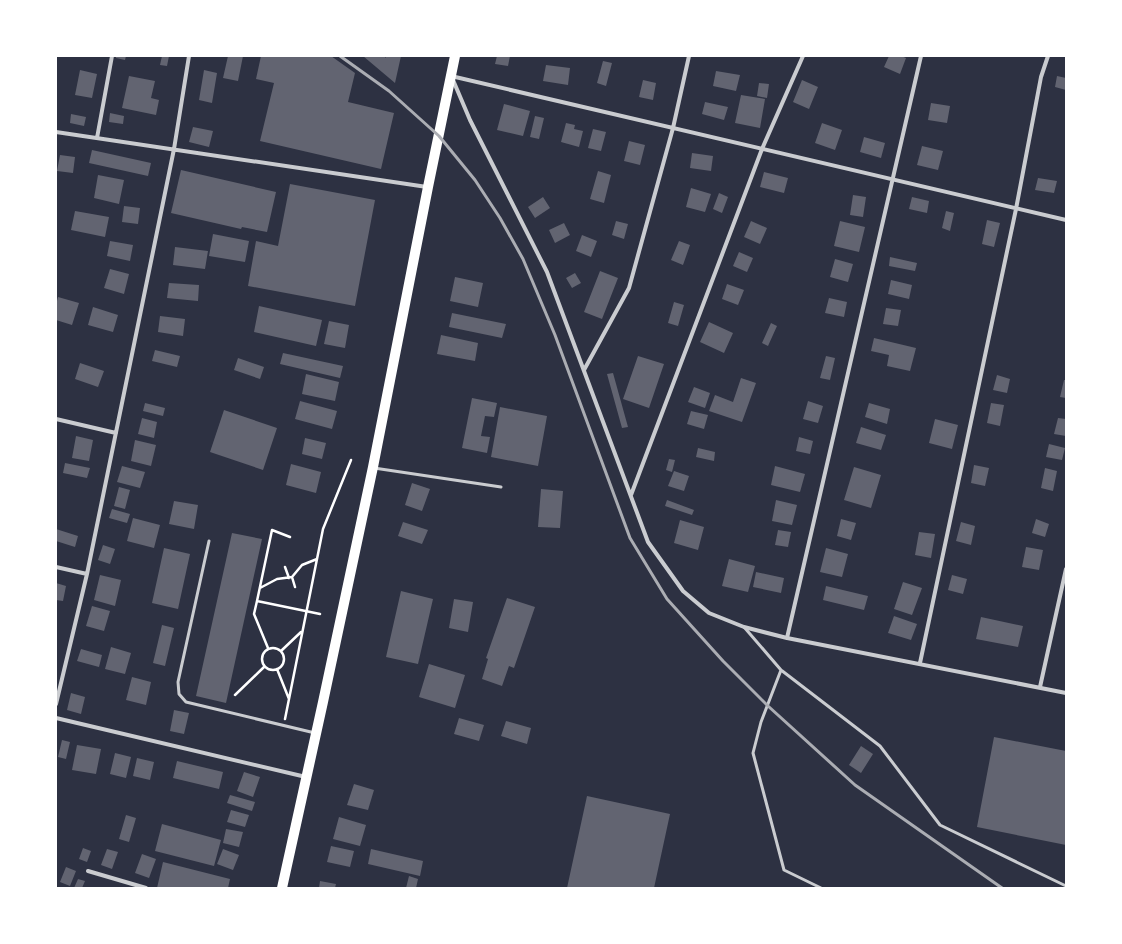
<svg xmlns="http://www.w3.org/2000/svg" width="1122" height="944" font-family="Lato,sans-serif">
	<rect width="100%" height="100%" fill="#2d3142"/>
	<path fill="#626471" d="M116 56H126L125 60 116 58Z
		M162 56H169L167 66 160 65Z
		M228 56H243L238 81 223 78Z
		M261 56H331L355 73 348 102 394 113 381 169 260 141 274 83 256 79Z
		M363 56H384L386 58V56H401L395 83Z
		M497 56H510L508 66 495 64Z
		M889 56H901L906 58 900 74 884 67Z
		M603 61 612 63 606 86 597 83Z
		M546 65 570 68 568 85 543 81Z
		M80 70 97 74 92 98 75 95Z
		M204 70 217 73 212 103 199 100Z
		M716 71 740 75 736 91 713 86Z
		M129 76 155 81 151 98 159 100 156 115 122 108Z
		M1057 76 1066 78V90L1055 87Z
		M643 80 656 83 653 100 639 97Z
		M802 80 818 87 809 109 793 102Z
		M759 83 769 84 767 98 757 96Z
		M741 95 765 99 760 128 735 123Z
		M705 102 728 107 724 120 702 114Z
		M931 103 950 106 947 123 928 120Z
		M504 104 530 111 523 136 497 130Z
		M110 113 124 116 123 124 109 122Z
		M71 114 86 117 84 126 70 123Z
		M535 116 544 118 539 139 530 137Z
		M566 123 575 125 574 129 583 131 579 147 561 142Z
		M822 123 842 130 835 150 815 143Z
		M193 127 213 131 209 147 189 142Z
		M593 129 606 132 601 151 588 148Z
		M864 137 885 143 881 158 860 152Z
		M629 141 645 145 640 165 624 161Z
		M922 146 943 151 938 170 917 165Z
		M92 150 151 163 148 176 89 163Z
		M692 153 713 156 711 171 690 168Z
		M60 155 75 157 73 173 57 171Z
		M181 170 276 192 267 232 242 227 241 229 171 213Z
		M598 171 611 175 604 203 590 199Z
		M764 172 788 178 784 193 760 187Z
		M98 175 124 180 119 204 94 198Z
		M1038 178 1057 181 1054 193 1035 190Z
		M290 184 375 200 355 306 248 286 256 241 278 246Z
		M691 188 711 194 705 212 686 207Z
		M719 193 728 197 722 213 713 209Z
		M853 195 866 197 863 217 850 215Z
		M543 197 550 208 535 218 528 207Z
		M912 197 929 201 927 213 909 209Z
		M124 206 140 208 138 224 122 222Z
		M75 211 109 217 105 237 71 230Z
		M946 211 954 213 950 231 942 228Z
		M987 220 1000 223 994 247 982 244Z
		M616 221 628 224 624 239 612 235Z
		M751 221 767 228 760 244 744 237Z
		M840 221 865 227 859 252 834 246Z
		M564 223 570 235 555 243 549 230Z
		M213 234 249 241 245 262 209 256Z
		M582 235 597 241 591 257 576 251Z
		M110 241 133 245 130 261 107 256Z
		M679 241 690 245 683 265 671 260Z
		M175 247 208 251 205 269 173 265Z
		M739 252 753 258 747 272 733 266Z
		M890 257 917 263 915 271 889 266Z
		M835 259 853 264 848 282 830 277Z
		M110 269 129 274 124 294 104 288Z
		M600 271 618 278 602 319 584 312Z
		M575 273 581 283 572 288 566 278Z
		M455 277 483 283 478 307 450 301Z
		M891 280 912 285 909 299 888 294Z
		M169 283 199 285 198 301 167 298Z
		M727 284 744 290 738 305 722 299Z
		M58 297 79 303 72 325 56 320V305Z
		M829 298 847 302 844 317 825 313Z
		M674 302 684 305 678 326 668 323Z
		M259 306 322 320 316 346 254 332Z
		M93 307 118 315 113 332 88 325Z
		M886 308 901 310 898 326 883 324Z
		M452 313 506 324 502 338 449 327Z
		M160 316 185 319 183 336 158 332Z
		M329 321 349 325 345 348 324 344Z
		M709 322 733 333 724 353 700 342Z
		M771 323 777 326 768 346 762 343Z
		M441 335 478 343 475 361 437 354Z
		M874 338 916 348 910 371 887 366 889 355 871 351Z
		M155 350 180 356 177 367 152 361Z
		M283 353 343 366 340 378 280 364Z
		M638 356 664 364 649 408 623 399Z
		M826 356 835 358 830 380 820 378Z
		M238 358 264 367 260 379 234 370Z
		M80 363 104 371 98 387 75 379Z
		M613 373 628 427 622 428 607 374Z
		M306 374 339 382 335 401 302 394Z
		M997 375 1010 379 1007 393 993 390Z
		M741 378 756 383 742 422 709 411 715 395 733 402Z
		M1064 380H1066V398L1060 397Z
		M694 387 710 393 705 408 688 402Z
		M472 398 497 403 494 417 485 416 481 436 490 437 487 453 462 448Z
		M300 401 337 411 332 429 295 419Z
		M808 401 823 406 818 423 803 419Z
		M145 403 165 408 163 416 143 411Z
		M869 403 890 409 887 424 865 417Z
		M991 403 1004 405 1000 426 987 423Z
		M500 407 547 416 538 466 491 457Z
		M224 410 277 428 263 470 210 452Z
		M691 411 708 415 704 429 687 424Z
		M142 418 157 422 154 438 138 434Z
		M1058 418 1066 419V436L1054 434Z
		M935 419 958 425 952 449 929 443Z
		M861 427 886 435 881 450 856 443Z
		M76 436 93 440 89 461 72 458Z
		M799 437 813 441 810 454 796 451Z
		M305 438 326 443 322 459 302 454Z
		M135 440 156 445 151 466 131 461Z
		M1049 444 1065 448 1062 460 1046 457Z
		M698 448 715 452 714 461 696 457Z
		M669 459 675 460 672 472 666 470Z
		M65 463 90 468 87 478 63 473Z
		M291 464 321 472 316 493 286 485Z
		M974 465 989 468 985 486 971 483Z
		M122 466 145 472 140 488 117 482Z
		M775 466 805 474 800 492 771 485Z
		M854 467 881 475 871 508 844 500Z
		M1045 468 1057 471 1053 491 1041 488Z
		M674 471 689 476 684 491 668 486Z
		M412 483 430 489 422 511 405 505Z
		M119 487 130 490 125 509 114 506Z
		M541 489 563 491 560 528 538 527Z
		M667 500 694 510 692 515 665 506Z
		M776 500 797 505 792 525 772 521Z
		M174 501 198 505 194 529 169 524Z
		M112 509 130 514 127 523 109 518Z
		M133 518 160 525 154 548 127 541Z
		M841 519 856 523 851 540 837 536Z
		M1036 519 1049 524 1045 537 1032 533Z
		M680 520 704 527 698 550 674 543Z
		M403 522 428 530 422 544 398 536Z
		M961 522 975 526 971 545 956 541Z
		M56 529 78 536 75 547 56 541Z
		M778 530 791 532 788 547 775 545Z
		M919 532 935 534 931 558 915 555Z
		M232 533 262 539 226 703 196 696Z
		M103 545 115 549 110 564 98 560Z
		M1026 547 1043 550 1039 570 1022 567Z
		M164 548 190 554 178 609 152 603Z
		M826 548 848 554 842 577 820 572Z
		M729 559 755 566 748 592 722 586Z
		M756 572 784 578 781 593 753 587Z
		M100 575 121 580 115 606 94 600Z
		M952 575 967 579 963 594 948 590Z
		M903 582 922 588 912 615 894 609Z
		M56 583 66 586 63 601 56 600Z
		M826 586 868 596 864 610 823 600Z
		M401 591 433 599 418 664 386 657Z
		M507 598 535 607 514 668 509 666 502 686 482 679 488 659 486 658Z
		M454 599 473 602 468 632 449 628Z
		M92 606 110 611 104 631 86 626Z
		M894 616 917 624 911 640 888 633Z
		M981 617 1023 626 1018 647 976 639Z
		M162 625 174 628 165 666 153 663Z
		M111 647 131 653 125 674 105 669Z
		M81 649 102 655 99 667 77 661Z
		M429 664 465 675 455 708 419 697Z
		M132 677 151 682 146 705 126 700Z
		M71 693 85 697 81 714 67 710Z
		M174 710 189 713 184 734 170 731Z
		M459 718 484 725 479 741 454 734Z
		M506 721 531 728 527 744 501 736Z
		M994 737 1066 751V845L977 827Z
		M62 740 70 742 66 759 58 757Z
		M77 745 101 749 96 774 72 770Z
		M861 746 873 754 861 773 849 765Z
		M115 753 131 757 126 778 110 774Z
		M137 758 154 762 150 780 133 776Z
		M177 761 223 772 219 789 173 778Z
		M244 772 260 777 253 797 237 791Z
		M354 784 374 790 368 810 347 805Z
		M230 795 255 802 252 811 227 803Z
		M587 796 670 814 654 888H567Z
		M231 810 249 815 245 827 227 822Z
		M126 815 136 818 129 842 119 839Z
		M339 817 366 825 360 846 333 839Z
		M162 824 221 840 214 866 155 851Z
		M226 829 243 832 239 847 223 843Z
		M331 846 354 851 350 867 327 862Z
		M83 848 91 851 87 862 79 859Z
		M107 849 118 852 112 869 101 865Z
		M223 849 239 855 233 870 217 864Z
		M371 849 423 861 420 876 368 864Z
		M142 854 156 859 149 878 135 873Z
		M163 862 230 879 228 888H157Z
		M66 867 76 871 70 886 60 882Z
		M409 876 418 879 416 888H406Z
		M78 879 85 881 82 888H74Z
		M320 881 336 884 335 888H319Z"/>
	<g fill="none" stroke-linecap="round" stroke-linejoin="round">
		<path stroke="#fff" stroke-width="2.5" d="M285 567 289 578
			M292 577 295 587
			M260 588 277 579 292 577 302 565 317 559
			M257 601 272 530 290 537
			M262 659a11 11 0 1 1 22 0a11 11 0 1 1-22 0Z
			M268 648 254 614 257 601 320 614
			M281 651 301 632
			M277 669 289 699
			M235 695 264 667
			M285 719 323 529 351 460"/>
		<path stroke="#caccd0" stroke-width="3" d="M374 468 501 487
			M209 541 178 682 179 694 186 702 315 733
			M744 627 781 670 880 746 940 825 1066 886
			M781 670 761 722 753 753 784 870 821 888"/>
		<path stroke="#caccd0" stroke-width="4" d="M451 76 1066 220
			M453 80 470 120 547 272 648 542 683 591 709 613 744 627 787 638 1066 693
			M56 132 427 187
			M97 138 112 56
			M584 370 629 288 673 128 689 56
			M56 419 116 433
			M631 495 762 149 803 56
			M56 567 87 574
			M787 638 921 56
			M920 663 1016 209 1041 77 1048 56
			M1040 687 1066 569
			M56 704 87 574 174 149 189 56
			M56 718 306 777
			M88 871 146 888"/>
		<path stroke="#fff" stroke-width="10" d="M282 888 323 702 373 467 428 187 455 56"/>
		<path stroke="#abadb3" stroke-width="3" d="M340 56 389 91 439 136 475 180 500 218 523 259 555 335 630 538 667 599 723 661 768 706 855 785 1002 888"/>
	</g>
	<rect width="1122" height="944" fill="none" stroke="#ffffff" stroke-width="114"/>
</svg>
